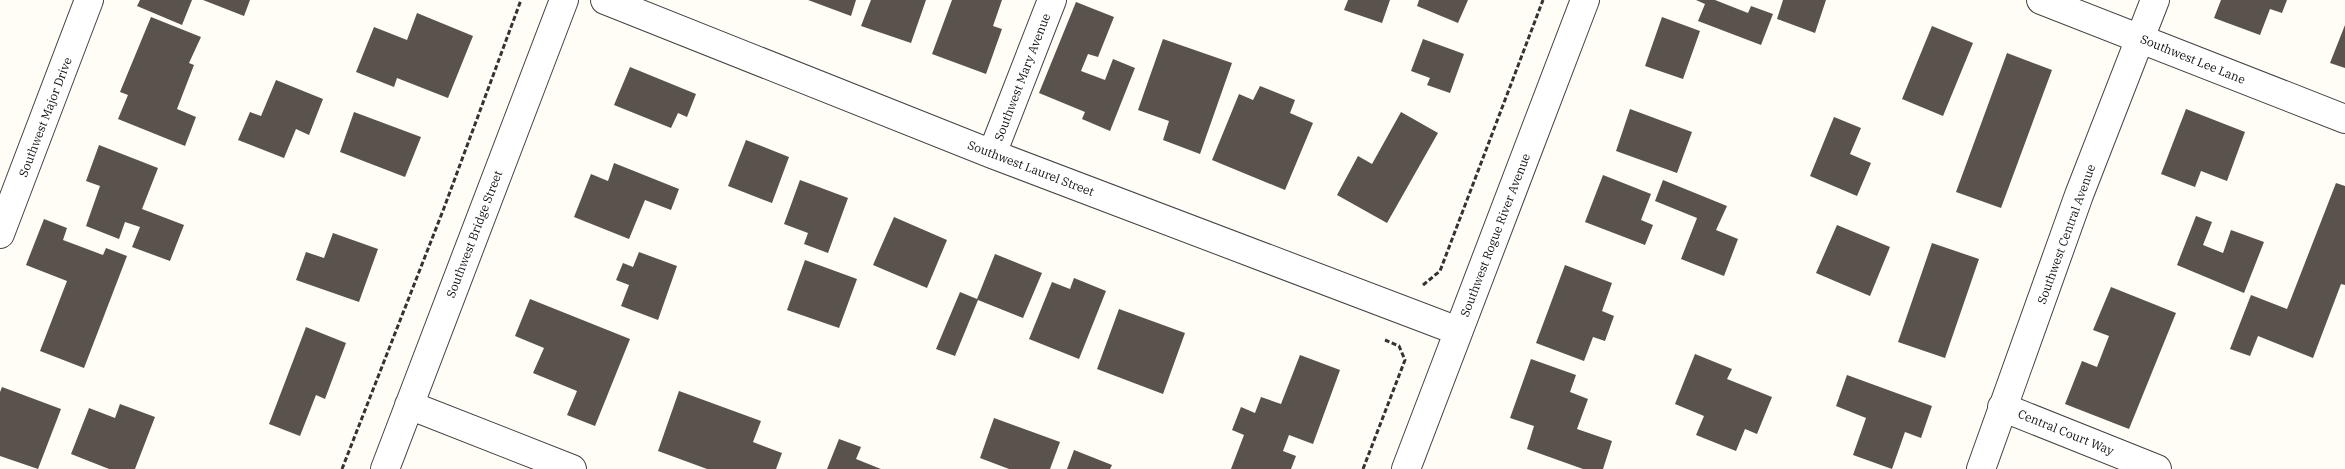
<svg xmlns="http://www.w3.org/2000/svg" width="2345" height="469" font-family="'IBM Plex Serif',serif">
	<rect width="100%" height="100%" fill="#fffdf5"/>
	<path fill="#5a524d" d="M140 0H192L182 25 137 6Z
		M203 0H250L244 16Z
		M808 0H856L851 16Z
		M871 0H926L911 43 861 26Z
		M952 0H1002L993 26 1002 29 986 74 932 54Z
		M1348 0H1390L1382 23 1344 10Z
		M1419 0H1468L1458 23 1417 6Z
		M1696 0H1715L1748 13 1751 6 1773 14 1761 45 1698 21 1705 4Z
		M1783 0H1826L1815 33 1777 19Z
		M2221 0H2287L2282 13 2270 9 2260 35 2214 18Z
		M1076 2 1114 17 1098 57 1088 54 1081 71 1105 80 1113 59 1135 68 1110 131 1082 119 1085 112 1039 93Z
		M417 13 473 36 448 98 397 78 394 87 356 72 374 27 407 40Z
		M151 17 201 37 189 63 194 65 177 109 196 117 185 146 118 119 128 95 120 92Z
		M1662 17 1700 31 1683 79 1645 66Z
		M2345 25V68L2330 63Z
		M1932 26 1973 43 1943 116 1902 99Z
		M1163 39 1232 63 1200 154 1163 140 1169 121 1138 110Z
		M1423 39 1464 54 1450 93 1427 85 1430 78 1411 71Z
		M2007 53 2052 70 2001 208 1956 192Z
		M630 67 696 94 687 117 678 113 671 128 614 105Z
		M276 80 323 99 309 135 296 129 284 158 238 140 250 112 261 116Z
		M1260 86 1295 100 1290 113 1313 123 1285 190 1212 160 1239 94 1253 100Z
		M1630 109 1692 132 1677 173 1616 151Z
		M2186 109 2245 132 2227 181 2201 171 2195 187 2161 174Z
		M354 112 421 137 405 177 340 152Z
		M1401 112 1438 133 1387 223 1337 195 1358 156 1372 164Z
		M1834 117 1861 128 1850 154 1871 163 1857 196 1810 176Z
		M746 140 789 157 772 203 728 186Z
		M99 145 158 168 142 209 184 225 170 261 132 247 140 227 125 222 119 239 86 226 100 186 86 181Z
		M614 163 679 189 671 210 645 200 629 239 574 217 591 174 608 181Z
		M1603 175 1651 194 1641 220 1653 225 1645 245 1585 222Z
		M800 180 848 198 828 253 804 244 808 233 784 224Z
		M1663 180 1727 206 1716 230 1738 239 1724 276 1681 259 1697 218 1655 201Z
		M2336 183 2345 186V285L2341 284 2313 358 2258 336 2250 356 2230 349 2251 295 2287 309Z
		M2196 216 2212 222 2203 245 2223 253 2231 230 2264 242 2244 293 2177 265Z
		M894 217 947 240 927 288 873 265Z
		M44 219 67 228 63 240 103 255 106 248 127 256 84 368 40 351 67 281 26 265Z
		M1837 225 1890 247 1870 296 1816 273Z
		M333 233 378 249 359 302 296 280 306 252 324 258Z
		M1932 243 1979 259 1945 358 1898 342Z
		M639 252 677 266 658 320 621 306 629 285 616 280 623 263 633 267Z
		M995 254 1042 273 1023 318 978 300 955 356 936 349 960 292 977 299Z
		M805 260 857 279 839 328 787 310Z
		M1565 265 1612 283 1602 311 1614 316 1605 341 1593 337 1584 361 1536 343Z
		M1074 278 1106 291 1079 359 1029 339 1052 282 1070 289Z
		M2111 287 2176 313 2129 429 2065 404 2082 361 2097 367 2109 336 2093 330Z
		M530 299 630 339 595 426 567 415 577 391 533 373 544 348 515 336Z
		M1119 309 1185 333 1163 394 1097 369Z
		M306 327 346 343 325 399 316 395 300 436 269 424Z
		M1695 354 1732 369 1727 379 1772 397 1757 434 1745 429 1736 451 1696 435 1704 416 1675 404Z
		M1300 355 1340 370 1313 444 1289 435 1283 451 1296 456 1291 469H1231L1244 435 1232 430 1241 407 1255 413 1261 397 1281 404Z
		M1531 359 1576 375 1570 392 1588 399 1577 429 1612 441 1603 469H1583L1527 449 1534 426 1510 418Z
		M1847 375 1932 406 1921 438 1905 432 1892 469 1853 455 1866 418 1836 406Z
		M2 387 61 409 38 469 0 456V392Z
		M679 391 761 421 753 442 782 453 776 469H707L658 451Z
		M120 404 155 417 135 469H109L71 454 89 408 115 418Z
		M994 418 1060 442 1050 469H1009L980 458Z
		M839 439 861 447 856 459 881 469H827Z
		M1074 450 1112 465 1110 469H1067Z"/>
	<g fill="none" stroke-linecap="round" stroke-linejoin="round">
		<g stroke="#444" stroke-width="30">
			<path id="minor" d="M605 0 992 154 1458 331
				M2041 0 2345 119
				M992 154 1052 0
				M0 234 89 0
				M409 405 572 469
				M2002 407 2157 469
				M385 469 564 0
				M1406 469 1585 0
				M1981 469 2079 195 2155 0"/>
		</g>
		<path stroke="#333" stroke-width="3" stroke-dasharray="5 2.5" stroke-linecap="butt" d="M1423 285 1440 271 1543 0
			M342 469 444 208 521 0
			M1363 469 1405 360 1399 346 1385 340"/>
		<use href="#minor" stroke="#fff" stroke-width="28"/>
	</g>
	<g text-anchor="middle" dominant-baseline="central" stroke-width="5" stroke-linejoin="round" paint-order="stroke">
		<g font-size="12" fill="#111" stroke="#fff">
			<text transform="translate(2193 59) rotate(22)">Southwest Lee Lane</text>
			<text transform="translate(1022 77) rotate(-69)">Southwest Mary Avenue</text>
			<text transform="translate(45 117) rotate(-69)">Southwest Major Drive</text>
			<text transform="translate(1031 168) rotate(21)">Southwest Laurel Street</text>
			<text transform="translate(474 234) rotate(-69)">Southwest Bridge Street</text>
			<text transform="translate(2066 234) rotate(-70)">Southwest Central Avenue</text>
			<text transform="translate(1495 235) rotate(-69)">Southwest Rogue River Avenue</text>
			<text transform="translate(2066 432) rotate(22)">Central Court Way</text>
		</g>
	</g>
</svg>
